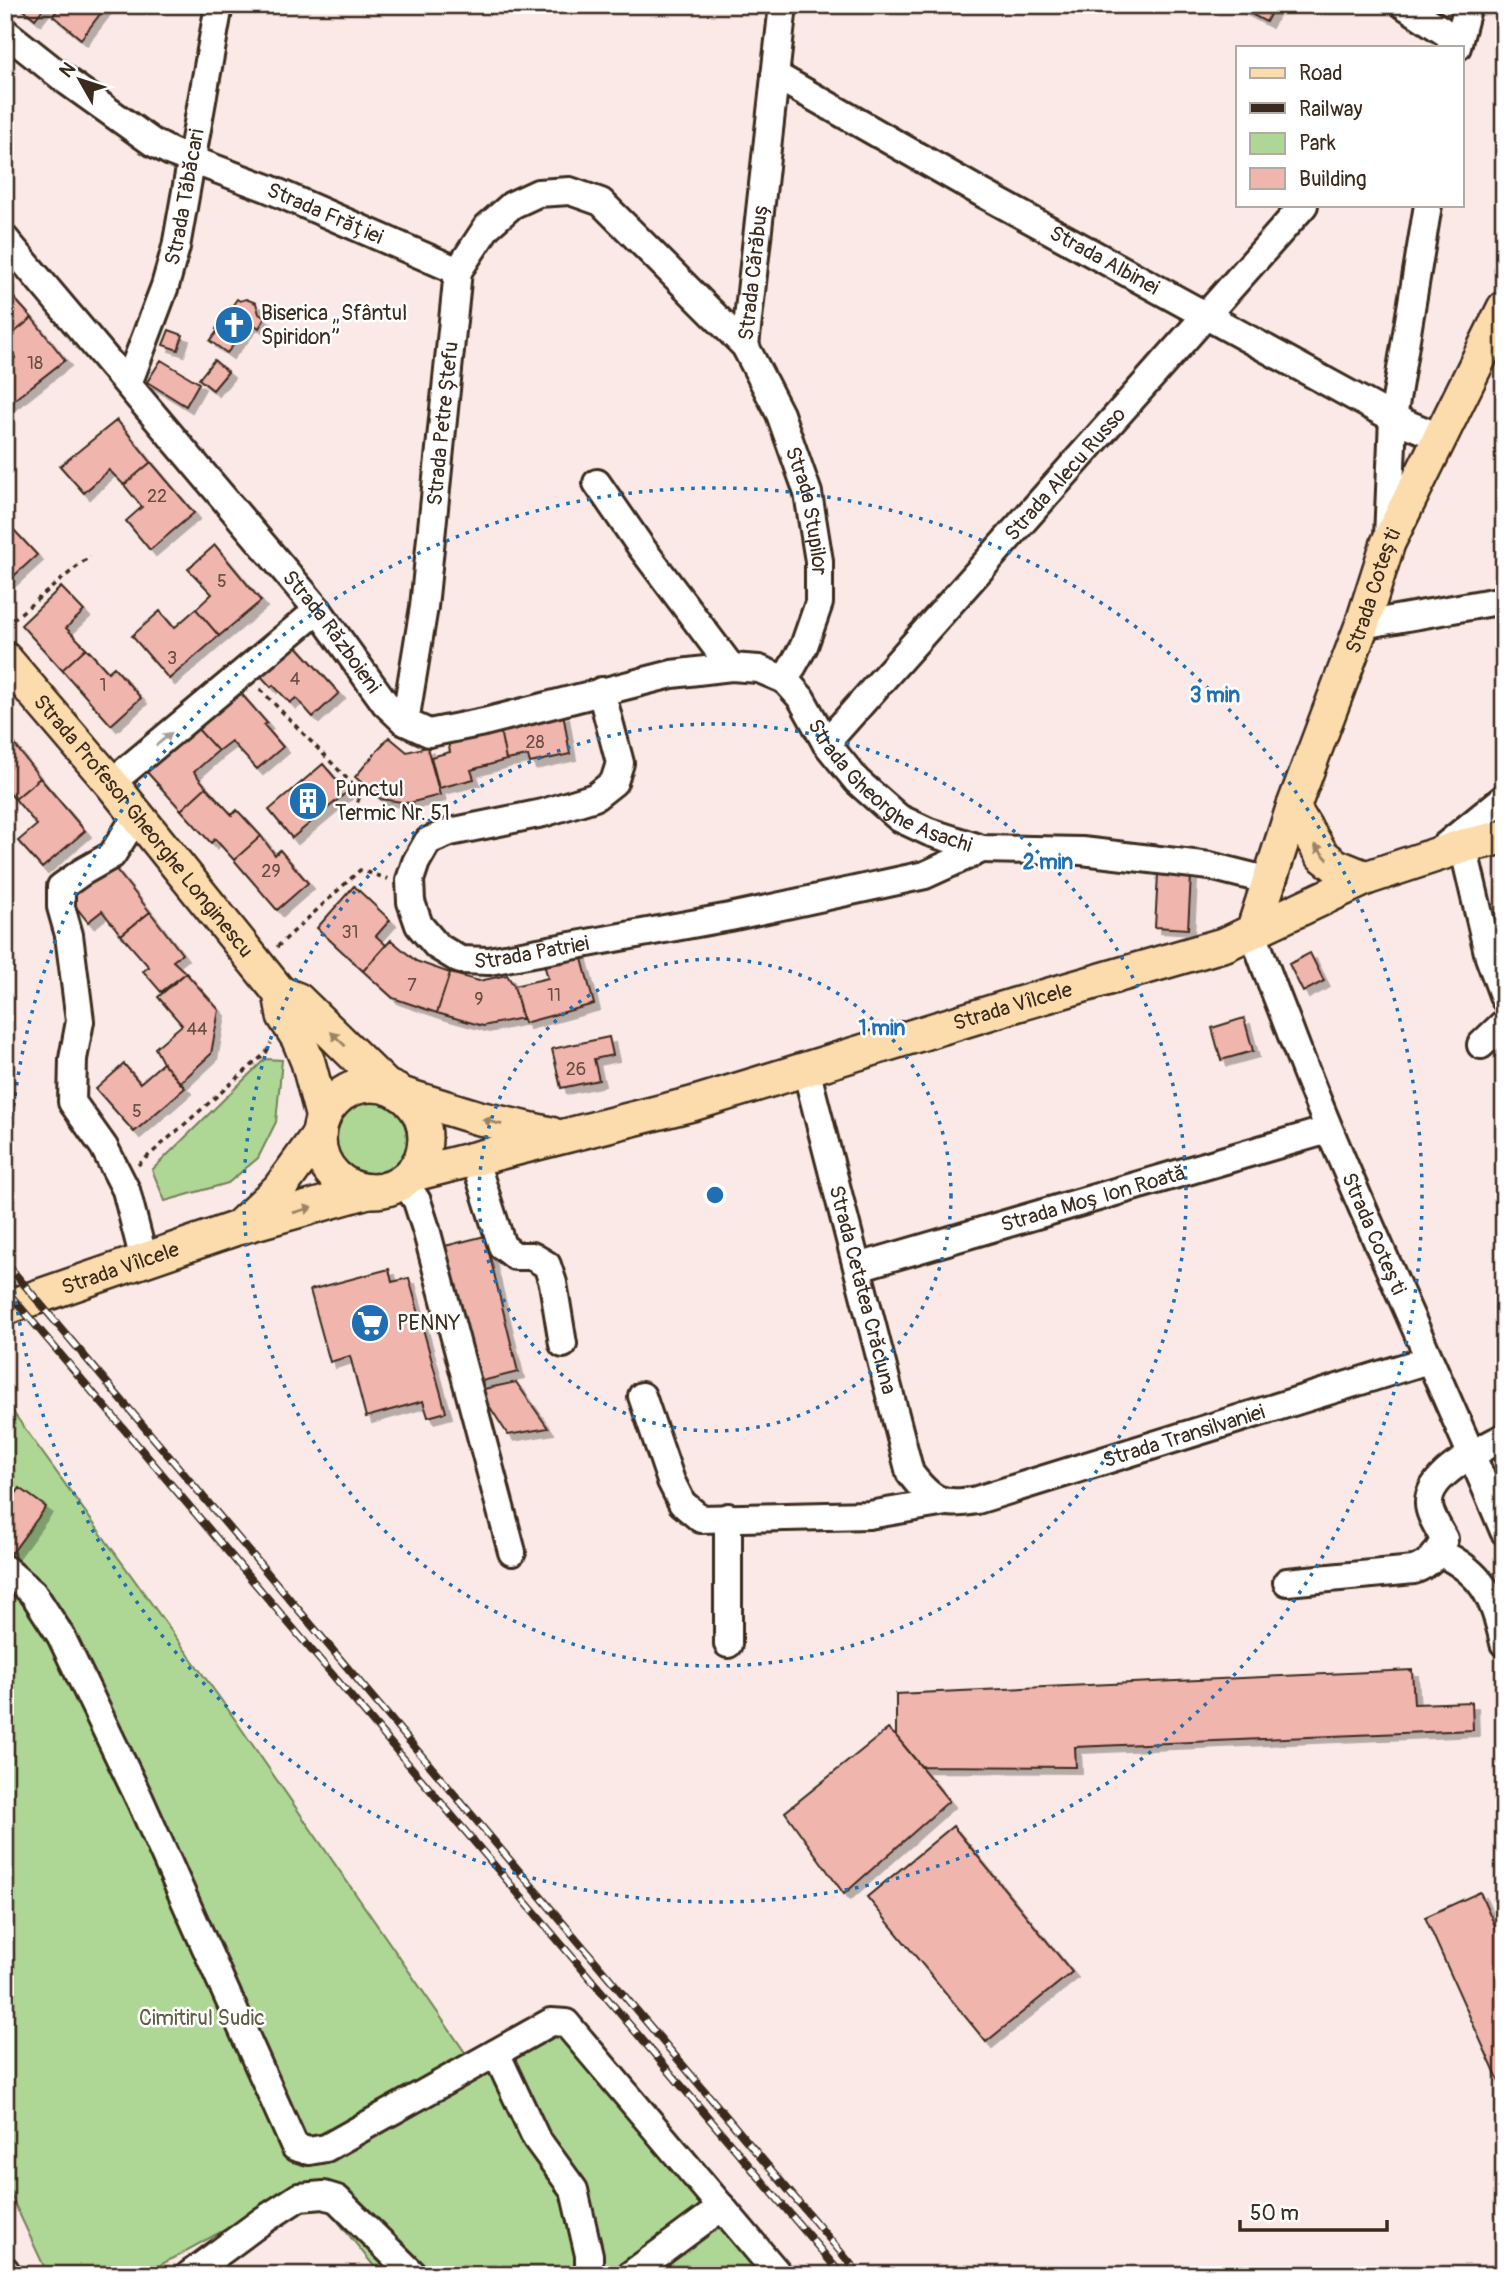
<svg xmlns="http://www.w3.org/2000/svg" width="1509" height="2280" font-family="Pangolin,sans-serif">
	<defs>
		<filter id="shadow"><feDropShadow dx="6" dy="6" stdDeviation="0" flood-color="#0004"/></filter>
	</defs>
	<rect width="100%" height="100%" fill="#fae9e6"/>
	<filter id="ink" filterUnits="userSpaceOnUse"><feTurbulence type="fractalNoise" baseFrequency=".0143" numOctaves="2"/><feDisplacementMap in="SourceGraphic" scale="14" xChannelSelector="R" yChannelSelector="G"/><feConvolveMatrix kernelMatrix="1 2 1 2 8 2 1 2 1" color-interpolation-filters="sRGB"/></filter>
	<g filter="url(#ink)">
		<path fill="#aed795" stroke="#74805a" stroke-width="2" d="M265 1059 282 1060 276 1122 258 1158 228 1183 165 1201 152 1170Z
			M336 1138a36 36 0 1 1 72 0a36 36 0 1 1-72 0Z
			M5 1401 227 1708 471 2061 548 2008 769 2275H381L308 2184 142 2275H48L5 2183Z"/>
		<path fill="#f0b5ad" stroke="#3b2a1e" stroke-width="2" filter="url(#shadow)" d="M18 5H46L35 19Z
			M61 5H107L81 39 53 16Z
			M1239 5H1275L1266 22 1238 7Z
			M5 288 32 318 5 340Z
			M237 299 240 301 246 299 256 303 259 314 265 318 259 328 252 323 227 353 210 341 218 330 216 329Z
			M32 318 65 360 10 403 5 397V366L15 358 5 340Z
			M169 330 183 335 178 350 163 345Z
			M161 360 199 383 186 406 147 382Z
			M214 360 228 372 213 390 199 379Z
			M117 420 151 462 124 485 109 470 84 493 60 466Z
			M151 462 194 513 150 550 126 521 142 507 124 485Z
			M14 530 37 555 5 584V538Z
			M215 545 261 601 219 636 196 609 212 594 188 569Z
			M61 587 84 611 66 628 86 648 62 670 21 625Z
			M196 609 219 636 169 679 132 636 160 611 174 628Z
			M293 642 339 693 313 717 296 698 290 703 273 685 271 687 258 673Z
			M86 648 108 672 114 667 141 698 111 725 62 670Z
			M237 689 267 723 264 725 283 747 257 769 231 741 218 751 196 727Z
			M563 713 570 754 530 763 528 756 506 760 500 730Z
			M196 727 218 751 194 772 206 787 181 810 146 771Z
			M500 730 506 760 471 770 474 779 439 788 431 757 450 752 448 741Z
			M5 732 40 778 15 799 5 788Z
			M389 737 407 752 427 747 440 795 409 803 381 799 355 777Z
			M323 764 347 792 292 838 269 810Z
			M40 778 85 831 42 868 18 841 37 825 15 799Z
			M206 787 232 815 237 810 261 836 234 860 215 839 211 843 181 810Z
			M261 836 275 855 280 850 308 883 277 910 234 860Z
			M110 862 150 912 121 935 102 911 88 922 68 897Z
			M1158 874 1191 876 1188 929 1155 927Z
			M354 886 390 920 376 936 386 945 363 971 317 928Z
			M150 912 182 954 173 961 186 973 161 992 143 971 149 967 121 935Z
			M391 940 416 961 450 973 437 1013 393 998 363 971Z
			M580 951 594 1004 524 1023 514 986 548 978 543 961Z
			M1310 953 1324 981 1303 992 1289 964Z
			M186 973 219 1010 211 1054 180 1083 163 1063 155 1048 182 1025 158 997Z
			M450 973 479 981 507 975 514 986 522 1018 483 1026 437 1013Z
			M1244 1018 1253 1051 1221 1060 1212 1028Z
			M609 1037 613 1055 594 1059 599 1080 561 1088 552 1049Z
			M163 1063 185 1088 134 1132 96 1089 124 1064 140 1083Z
			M485 1236 518 1372 478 1382 445 1246Z
			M389 1269 392 1282 409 1278 446 1412 428 1417 423 1401 366 1417 350 1356 330 1362 310 1290Z
			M516 1382 548 1428 508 1435 479 1390Z
			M20 1488 46 1507 12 1553 5 1548V1509Z
			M1412 1670 1414 1704 1472 1702 1473 1730 1075 1747 1076 1767 921 1766 896 1736V1694Z
			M888 1729 896 1736 949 1801 844 1894 785 1812Z
			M953 1826 1072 1972 986 2042 867 1897Z
			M1480 1892 1504 1946V2093L1425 1917Z"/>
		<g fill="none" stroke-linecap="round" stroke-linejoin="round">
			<g stroke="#3b2a1e" stroke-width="32">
				<g id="minor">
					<path d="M1404 5 1458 41 1451 47"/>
					<path id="s1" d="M5 32 68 82 152 142 171 152 267 188 458 271"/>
					<path d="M1457 47 1468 5"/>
					<path id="s2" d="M775 75 982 193 1393 418 1439 437"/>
					<path id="s3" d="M5 239 318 610 385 703 405 722 429 733 484 722 672 674 731 667 759 669 785 680 801 698 826 743 857 781 899 818 929 832 982 849 1082 851 1210 866 1270 881"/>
					<path id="s4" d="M745 346 783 5"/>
					<path id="s5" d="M128 384 165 286 176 247 219 5"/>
					<path d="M597 483 641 547 731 667"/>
					<path d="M1388 538 1393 418 1428 205"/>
					<path d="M1362 625 1504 600"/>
					<path id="s6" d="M601 691 620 763 614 782 595 797 543 813 450 832 428 841 416 862 410 880 411 902 419 925 437 946 460 960 489 961 730 917 925 875 982 849"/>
					<path id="s7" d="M405 722 424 607 458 271 487 227 512 205 538 193 570 191 601 202 745 346 780 414 808 493 819 561V603L804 646 785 680"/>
					<path id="s8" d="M826 743 1304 205"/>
					<path d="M111 783 318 610"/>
					<path d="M137 815 112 855 82 872 61 887V907L69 935 80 1021 73 1059 72 1102 104 1147 126 1190 144 1260"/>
					<path d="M1463 846 1489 957 1504 998"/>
					<path d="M1439 851 1504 798"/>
					<path id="s9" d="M1253 931C1264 967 1279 1001 1292 1036 1356 1204 1435 1365 1504 1531"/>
					<path d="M1481 1045 1504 1023"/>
					<path id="s10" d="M806 1069 910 1473C932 1502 942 1506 977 1500L1428 1360"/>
					<path d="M474 1158 502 1246 515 1256H532L547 1265 553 1283 563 1344"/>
					<path d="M404 1181 417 1201 426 1229 512 1552"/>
					<path id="s11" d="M858 1267 1328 1130"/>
					<path d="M642 1396 671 1481 682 1503 701 1519 869 1515 946 1502"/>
					<path d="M1439 1552C1483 1573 1494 1597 1504 1643"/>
					<path d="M5 1569 33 1593 61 1636 140 1800 295 2147 309 2151 326 2148 551 2022 566 2023 779 2275"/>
					<path d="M1287 1582 1414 1570C1430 1564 1438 1554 1444 1539 1439 1529 1429 1514 1429 1504 1427 1474 1482 1449 1504 1437"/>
					<path d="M728 1644V1517"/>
					<path d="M496 2053 536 2138 574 2190 589 2255V2275"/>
					<path d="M5 2270 8 2275"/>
					<path d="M189 2275 262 2221 299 2197 324 2195 337 2199 414 2275"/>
					<path d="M630 2275 722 2207"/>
				</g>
			</g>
			<g stroke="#3b2a1e" stroke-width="38">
				<g id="major">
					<path id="s12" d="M5 659 111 783 280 993 284 1016 298 1038 308 1062 323 1118"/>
					<path d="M1293 808 1322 855 1336 866 1366 878"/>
					<path d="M1253 931 1366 878 1463 846 1504 837"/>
					<path d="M280 993 298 1000 387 1087"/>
					<circle cx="372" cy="1138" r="53"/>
					<path d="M401 1094 479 1118 551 1134"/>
					<path id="s13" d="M410 1175 692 1104 1015 1005 1226 944 1253 931 1293 808 1362 625 1388 543 1504 308"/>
					<path d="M242 1224 279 1189 319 1134"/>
					<path id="s14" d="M5 1308 237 1228 368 1191"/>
				</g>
			</g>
			<path stroke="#3b2a1e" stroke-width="3.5" stroke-dasharray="5 5" stroke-linecap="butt" d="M5 626 90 556
				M260 689 361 793 349 825
				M277 947 360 870 388 879
				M138 1165 266 1053 271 1043"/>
			<use href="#minor" stroke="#fff" stroke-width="26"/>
			<use href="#major" stroke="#fcdcac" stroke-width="33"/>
			<g stroke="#3b2a1e" stroke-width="8">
				<path id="rail" d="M5 1262 860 2275
					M5 1289 842 2275"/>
			</g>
			<use href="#rail" stroke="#fff" stroke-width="5" stroke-dasharray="16" stroke-linecap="butt"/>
		</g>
		<defs><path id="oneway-solid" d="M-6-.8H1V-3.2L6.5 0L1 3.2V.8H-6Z" transform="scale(1.75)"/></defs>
		<use fill="#a79f9a" href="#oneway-solid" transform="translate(164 739) rotate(-40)"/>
		<g fill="#9c8365">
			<use href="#oneway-solid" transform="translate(1321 852) rotate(-132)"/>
			<use href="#oneway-solid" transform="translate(338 1039) rotate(-136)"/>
			<use href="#oneway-solid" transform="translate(492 1122) rotate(-165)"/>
			<use href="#oneway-solid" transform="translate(303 1210) rotate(-16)"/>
		</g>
	</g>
	<g fill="none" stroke="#1f6fb2" stroke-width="3.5" stroke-dasharray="3.5 7">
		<circle cx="715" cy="1195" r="236"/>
		<circle cx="715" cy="1195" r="471"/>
		<circle cx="715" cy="1195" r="707"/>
	</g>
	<defs>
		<g id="church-disc" transform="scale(2.0125)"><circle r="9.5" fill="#1f6fb2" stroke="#fff"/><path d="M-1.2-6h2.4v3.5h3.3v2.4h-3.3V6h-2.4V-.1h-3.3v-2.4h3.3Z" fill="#fff"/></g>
		<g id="building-disc" transform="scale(2.0125)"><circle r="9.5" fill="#1f6fb2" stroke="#fff"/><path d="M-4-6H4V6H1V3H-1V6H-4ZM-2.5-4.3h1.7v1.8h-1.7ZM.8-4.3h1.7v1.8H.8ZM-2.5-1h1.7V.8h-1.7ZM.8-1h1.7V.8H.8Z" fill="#fff"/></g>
		<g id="supermarket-disc" transform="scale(2.0125)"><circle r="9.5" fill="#1f6fb2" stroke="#fff"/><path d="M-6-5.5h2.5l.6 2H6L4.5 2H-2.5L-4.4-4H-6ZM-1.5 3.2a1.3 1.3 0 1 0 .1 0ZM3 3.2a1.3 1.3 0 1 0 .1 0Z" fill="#fff"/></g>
	</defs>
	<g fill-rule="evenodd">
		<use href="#church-disc" x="234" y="325"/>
		<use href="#building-disc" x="308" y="801"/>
		<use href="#supermarket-disc" x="370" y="1323"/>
	</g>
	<g text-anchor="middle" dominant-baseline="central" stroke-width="5" stroke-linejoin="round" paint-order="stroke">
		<g font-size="18" fill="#684d42">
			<text x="35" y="363">18</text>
			<text x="157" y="496">22</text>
			<text x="222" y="581">5</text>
			<text x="172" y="658">3</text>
			<text x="295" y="679">4</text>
			<text x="103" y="685">1</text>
			<text x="535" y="742">28</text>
			<text x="271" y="871">29</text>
			<text x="350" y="932">31</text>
			<text x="412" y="985">7</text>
			<text x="554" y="995">11</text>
			<text x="479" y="999">9</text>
			<text x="197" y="1029">44</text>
			<text x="576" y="1069">26</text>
			<text x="137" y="1111">5</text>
		</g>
		<g font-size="21" fill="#3b2a1e" stroke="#fff">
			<text stroke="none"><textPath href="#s5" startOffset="196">Strada Tăbăcari</textPath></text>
			<text stroke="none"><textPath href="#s1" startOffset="371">Strada Frăției</textPath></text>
			<text stroke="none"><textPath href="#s2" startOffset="378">Strada Albinei</textPath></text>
			<text stroke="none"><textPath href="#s4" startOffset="75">Strada Cărăbuș</textPath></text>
			<text stroke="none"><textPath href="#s7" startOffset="301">Strada Petre Ștefu</textPath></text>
			<text stroke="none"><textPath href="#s8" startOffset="360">Strada Alecu Russo</textPath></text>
			<text stroke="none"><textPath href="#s7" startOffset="1015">Strada Stupilor</textPath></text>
			<text stroke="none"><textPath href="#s13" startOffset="1239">Strada Cotești</textPath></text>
			<text stroke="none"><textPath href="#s3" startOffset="511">Strada Războieni</textPath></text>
			<text stroke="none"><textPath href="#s3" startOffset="1174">Strada Gheorghe Asachi</textPath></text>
			<text stroke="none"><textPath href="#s12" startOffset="217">Strada Profesor Gheorghe Longinescu</textPath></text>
			<text stroke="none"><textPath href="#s6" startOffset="508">Strada Patriei</textPath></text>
			<text stroke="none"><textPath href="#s13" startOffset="626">Strada Vîlcele</textPath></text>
			<text stroke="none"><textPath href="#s11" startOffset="245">Strada Moș Ion Roată</textPath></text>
			<text stroke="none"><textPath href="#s9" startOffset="326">Strada Cotești</textPath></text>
			<text stroke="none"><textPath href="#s14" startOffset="122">Strada Vîlcele</textPath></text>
			<text stroke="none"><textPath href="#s10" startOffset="228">Strada Cetatea Crăciuna</textPath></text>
			<text stroke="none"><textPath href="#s10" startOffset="712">Strada Transilvaniei</textPath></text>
		</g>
		<g font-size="21" fill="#3b2a1e" stroke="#fff" text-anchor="start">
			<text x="261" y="313">Biserica „Sfântul<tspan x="261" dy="24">Spiridon”</tspan></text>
			<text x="335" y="789">Punctul<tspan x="335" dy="24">Termic Nr. 51</tspan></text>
			<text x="397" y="1323">PENNY</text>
		</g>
		<g font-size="21" fill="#5e5e42" stroke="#fff">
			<text x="202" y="2018">Cimitirul Sudic</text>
		</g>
	</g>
	<circle cx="715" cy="1195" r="10" fill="#1f6fb2" stroke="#fff" stroke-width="3.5"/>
	<g font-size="21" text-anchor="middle" font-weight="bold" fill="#1f6fb2" stroke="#fff" stroke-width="5" stroke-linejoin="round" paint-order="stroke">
		<text x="1215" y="702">3 min</text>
		<text x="1048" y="869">2 min</text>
		<text x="882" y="1035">1 min</text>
	</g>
	<rect width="1509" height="2280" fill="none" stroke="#fff" stroke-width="28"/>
	<rect x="14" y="14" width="1481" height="2252" fill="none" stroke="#3b2a1e" stroke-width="2.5" filter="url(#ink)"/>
	<rect x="1236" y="46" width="228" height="161" fill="#ffffff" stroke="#b1aaa5" stroke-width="2"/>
	<rect x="1250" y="68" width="35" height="10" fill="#fcdcac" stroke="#b1aaa5" stroke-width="2"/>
	<text x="1299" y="80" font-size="21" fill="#3b2a1e">Road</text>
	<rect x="1250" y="103" width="35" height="10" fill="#3b2a1e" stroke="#b1aaa5" stroke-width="2"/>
	<text x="1299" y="116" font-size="21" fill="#3b2a1e">Railway</text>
	<rect x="1250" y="133" width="35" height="21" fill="#aed795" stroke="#b1aaa5" stroke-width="2"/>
	<text x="1299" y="150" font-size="21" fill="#3b2a1e">Park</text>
	<rect x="1250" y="168" width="35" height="21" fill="#f0b5ad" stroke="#b1aaa5" stroke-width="2"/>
	<text x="1299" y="186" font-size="21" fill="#3b2a1e">Building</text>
	<g transform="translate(80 80) rotate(309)" stroke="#ffffff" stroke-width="5" paint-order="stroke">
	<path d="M0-5L12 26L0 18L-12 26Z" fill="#3b2a1e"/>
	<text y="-10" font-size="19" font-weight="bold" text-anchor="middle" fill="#3b2a1e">N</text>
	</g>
	<path d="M1240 2220v10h147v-10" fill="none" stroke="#3b2a1e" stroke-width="3.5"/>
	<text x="1250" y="2220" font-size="21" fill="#3b2a1e" stroke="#ffffff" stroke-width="5" paint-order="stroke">50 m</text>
</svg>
